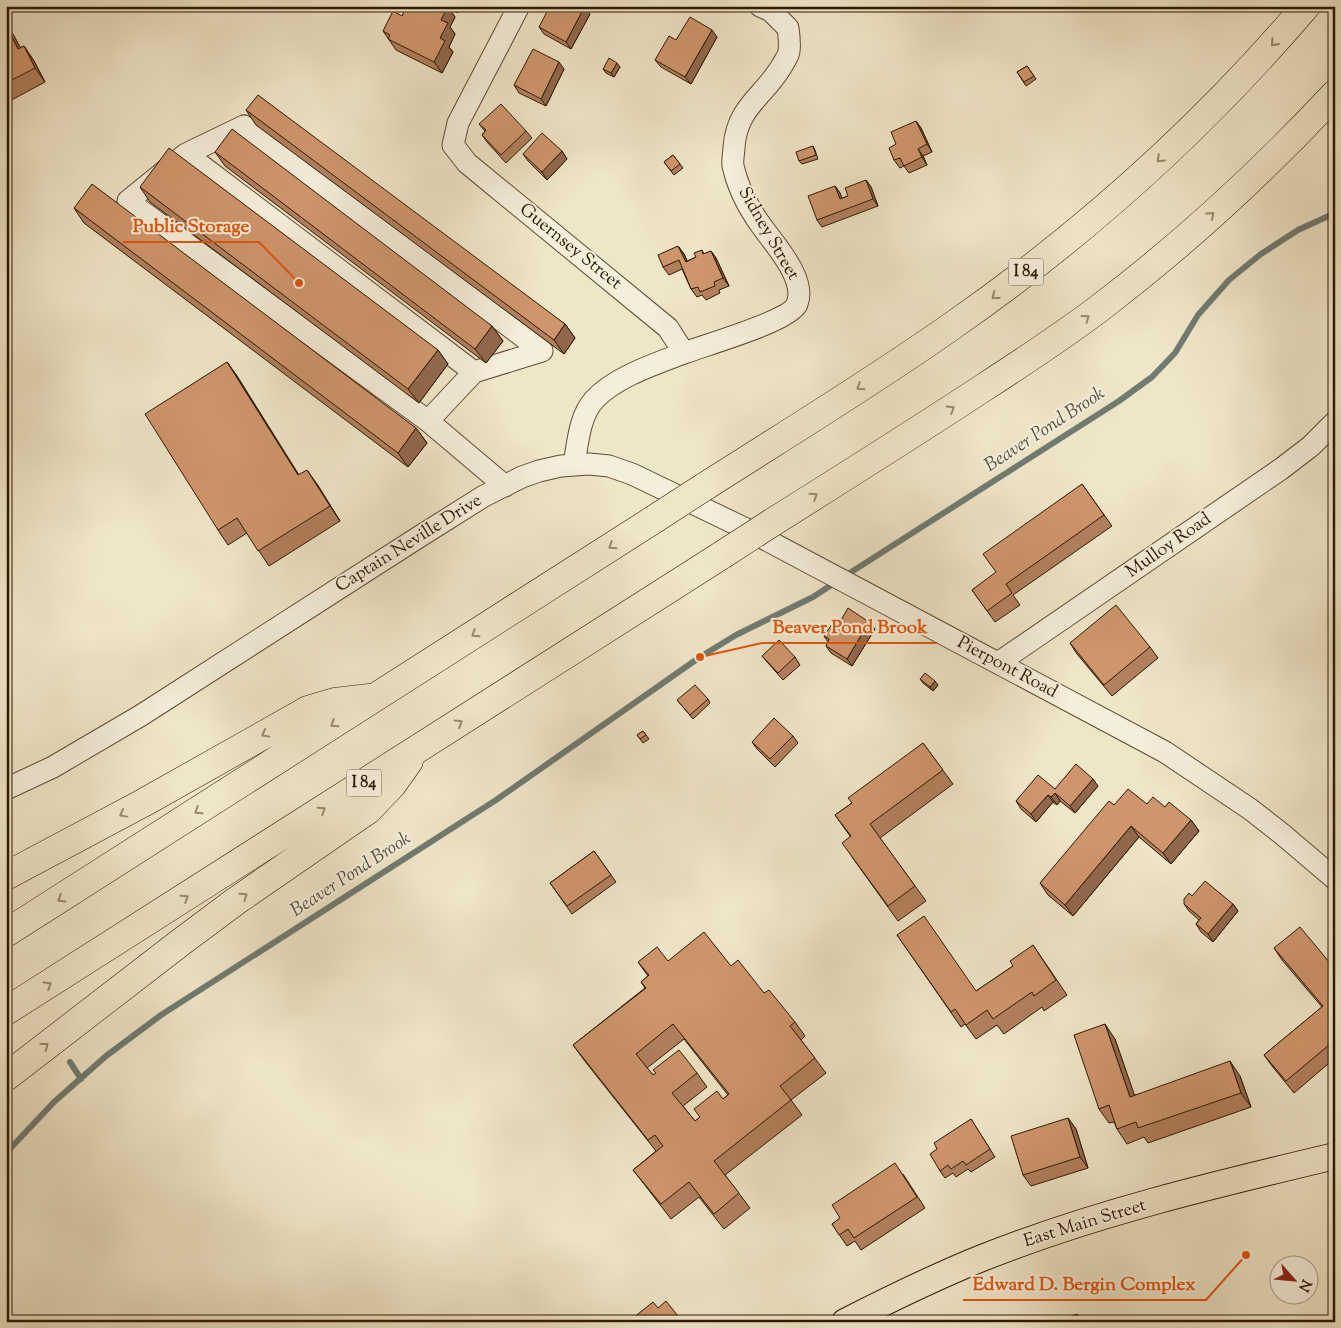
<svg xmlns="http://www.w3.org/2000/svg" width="1341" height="1328" font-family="'Sorts Mill Goudy',serif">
	<rect width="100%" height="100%" fill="#efe5c7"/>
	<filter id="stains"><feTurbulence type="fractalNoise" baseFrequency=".004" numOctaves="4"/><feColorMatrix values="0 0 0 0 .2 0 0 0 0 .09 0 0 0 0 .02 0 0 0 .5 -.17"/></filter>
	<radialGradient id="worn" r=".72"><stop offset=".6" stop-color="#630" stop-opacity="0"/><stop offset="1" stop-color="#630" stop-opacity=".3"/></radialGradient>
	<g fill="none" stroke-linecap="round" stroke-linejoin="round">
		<path stroke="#707b71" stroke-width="6" d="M845 576 1119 401 1152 377 1175 353 1198 315 1229 280 1261 254 1298 230 1335 213
			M70 1062 81 1079
			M6 1153 54 1102 106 1056 161 1015 496 800 700 657 736 635 813 597 836 582"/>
		<g stroke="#5e4b32" stroke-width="23">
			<path id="minor" d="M519 6 458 123 453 145 467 163 668 328 684 353
				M186 154 244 126 542 351 474 372
				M428 421 474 372 186 154 128 201 428 421 505 486
				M574 464C578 443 579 417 594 400 615 377 655 364 684 353 705 345 790 321 797 304 808 277 769 239 756 218 746 203 737 184 733 166 732 160 734 153 734 147 737 106 765 96 783 64 785 60 789 55 789 51 790 44 789 35 788 28L771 11 760 6
				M998 663 1281 469 1311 446 1335 422
				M6 789 53 767 140 716 422 535 484 496 522 477 539 471 561 466 589 464 609 466 632 474 744 528 1165 752 1250 809 1282 834 1335 879"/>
		</g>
		<g stroke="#2d1800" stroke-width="28">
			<path id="major" d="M845 1322C890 1299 935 1277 982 1258 1095 1213 1217 1184 1335 1156"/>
		</g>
		<g stroke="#2d1800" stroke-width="29">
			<path id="highway" d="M704 487C787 434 871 383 952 326 1083 235 1203 127 1306 6
				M773 522C843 478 913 434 983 388 1023 362 1063 336 1101 307 1185 243 1263 171 1335 94
				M6 876 143 803 308 710 335 702 369 698
				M6 933 653 520
				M6 1011 722 555
				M6 1077 181 942 236 901 368 810 392 785 409 761"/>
		</g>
		<use href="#minor" stroke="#f5eedb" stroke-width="21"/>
		<use href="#major" stroke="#efe5c7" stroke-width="26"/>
		<use href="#highway" stroke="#efe5c7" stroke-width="28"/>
		<g stroke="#2d1800" stroke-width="29" stroke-linecap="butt">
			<path id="highway-bridge" d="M653 520 704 487
				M722 555 773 522"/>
		</g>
		<use href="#highway-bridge" stroke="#efe5c7" stroke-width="28"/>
	</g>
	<path fill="#b2805d" stroke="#2d1800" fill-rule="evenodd" d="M407 6H461L458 13 451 10H450L455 17 450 27 455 34 449 47 453 52 442 73 396 50 383 31 402 16Z
		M590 14 571 49 544 34 539 27Z
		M6 24 14 36 20 48 24 46 34 61 45 82 6 103Z
		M717 37 691 84 661 67 655 60Z
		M1027 66 1036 79 1026 86 1017 72Z
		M620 67 614 77 606 73 603 69Z
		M564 69 546 106 519 93 514 85Z
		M246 110 565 324 575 338 564 354 256 125Z
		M916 121 921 128 932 152 923 156 927 165 909 173 904 166 900 168 894 160 896 144Z
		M479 124 526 131 532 138 506 163 487 142 482 135 485 131Z
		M813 146 815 150 818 159 802 164 799 161Z
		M562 151 567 159 547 180 528 161 523 154Z
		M215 152 492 326 503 341 486 363 225 166Z
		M673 155 683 168 674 175 664 162Z
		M866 180 871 187 878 206 822 227 817 220 835 186 840 193 842 198 848 196Z
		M140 187 438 350 448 364 419 403 150 202Z
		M74 208 416 428 427 443 408 467 84 223Z
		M678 246 684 254 687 261 696 257 702 250 704 254 711 251 716 258 729 286 719 290 720 293 706 300 702 295 697 297 691 289 682 269 669 275 663 267Z
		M227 362 237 376 299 475 317 484 340 521 269 566 247 533 228 545 218 530Z
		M1082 484 1112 526 1013 595 1020 605 995 622 972 590 996 573Z
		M837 627 875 629 852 666 831 653 826 646 828 642 824 636Z
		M1070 643 1150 647 1158 658 1112 696 1077 654Z
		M762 656 795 657 800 665 783 680 768 663Z
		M920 679 938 685 933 691 923 683Z
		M708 699 710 703 693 719 677 700Z
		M643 731 649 739 643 743 637 735Z
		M793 736 798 743 775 767 757 749 752 742Z
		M923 743 953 784 880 838 926 901 898 921 852 857 850 836 835 815 852 803Z
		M1098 786 1075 813 1060 801 1057 805 1053 802 1036 822 1021 809 1016 801 1055 789Z
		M1147 804 1165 807 1191 820 1199 831 1171 864 1139 837 1073 916 1048 895 1040 883 1114 805Z
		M594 851 616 882 572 914 550 883Z
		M1192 896 1233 904 1238 911 1213 942 1201 932 1196 924 1199 920 1189 911 1184 904Z
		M897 935 976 991 1013 966 1033 945 1067 995 1044 1011 1042 1007 1004 1034 997 1025 976 1039 965 1024 961 1027Z
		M1274 948 1335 969V1058L1294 1093 1272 1066 1264 1055 1322 1007 1282 960Z
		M668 961 731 966 764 993 795 1022 805 1036 801 1040 826 1073 791 1100 802 1115 725 1175 750 1208 724 1229 699 1197 671 1219 644 1184 633 1170 656 1151 584 1060 573 1045 645 988 641 982 648 976 638 962ZM684 1039 728 1095 695 1121 683 1106 707 1087 697 1073 653 1075 647 1068Z
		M1115 1039 1134 1095 1240 1076 1251 1107 1148 1143 1144 1137 1127 1144 1117 1129 1114 1122 1109 1123 1099 1109Z
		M1068 1118 1076 1129 1088 1168 1031 1186 1023 1175Z
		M971 1119 995 1157 971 1172 968 1169 956 1177 953 1173 945 1178 940 1171 937 1149Z
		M903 1174 925 1208 861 1250 855 1241 847 1246 832 1224Z"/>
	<path fill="#91684c" stroke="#2d1800" d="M443 6H448L455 17 450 27 455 34 449 47 453 52 442 73 434 62 440 38 441 20Z
		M453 6H461L458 13Z
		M585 6 590 14 571 49 566 42Z
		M6 24 14 36 29 63 18 49Z
		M712 30 717 37 691 84 685 77Z
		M24 46 34 61 45 82 35 68Z
		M559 62 564 69 546 106 541 99Z
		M617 63 620 67 614 77 611 73Z
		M916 121 921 128 932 152 927 144Z
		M918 149 923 156 927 165 922 157Z
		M562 151 567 159 547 180 542 172Z
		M866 180 871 187 878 206 873 199Z
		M835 186 840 193 845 206 840 199Z
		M678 246 684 254 691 269 686 262Z
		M711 251 716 258 729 286 723 278Z
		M565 324 575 338 564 354 554 340Z
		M492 326 503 341 486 363 475 349Z
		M438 350 448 364 419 403 408 389Z
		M227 362 237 376 308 490 298 475Z
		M416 428 427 443 408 467 398 453Z
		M307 470 317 484 340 521 330 506Z
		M869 622 875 629 852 666 847 659Z
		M935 681 938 685 933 691 930 687Z
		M1093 779 1098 786 1075 813 1070 806Z
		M1055 793 1060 801 1057 805 1051 797Z
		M1048 795 1053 802 1036 822 1031 814Z
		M1191 820 1199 831 1171 864 1163 853Z
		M1131 826 1139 837 1073 916 1065 905Z
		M1233 904 1238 911 1213 942 1208 934Z
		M1105 1024 1115 1039 1140 1111 1130 1097Z
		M1230 1061 1240 1076 1251 1107 1241 1093Z
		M1068 1118 1076 1129 1088 1168 1080 1157Z
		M1077 1314 1082 1322H1080Z"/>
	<path fill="#cf956c" stroke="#2d1800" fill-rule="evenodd" d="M407 6H448L441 20 448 23 440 38 445 41 434 62 388 39 390 35 383 31 393 11 402 16Z
		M550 6H585L566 42 539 27Z
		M690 17 712 30 685 77 655 60 669 36 676 40Z
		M6 25 18 49 24 46 35 68 6 83Z
		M533 49 559 62 541 99 514 85Z
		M609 58 617 63 611 73 603 69Z
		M1027 66 1034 76 1024 82 1017 72Z
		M258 95 565 324 554 340 246 110Z
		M501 104 526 131 501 155 482 135 486 130 479 124Z
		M916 121 927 144 918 149 922 157 904 166 900 158 894 160 889 148 896 144 891 132Z
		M232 129 492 326 475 349 215 152Z
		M542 133 562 151 542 172 523 154Z
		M813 146 816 155 799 161 796 152Z
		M169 148 438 350 408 389 140 187Z
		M673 155 680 164 671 171 664 162Z
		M866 180 873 199 817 220 808 196 835 186 840 199 848 196 845 188Z
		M92 184 416 428 398 453 74 208Z
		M678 246 686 262 696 257 694 253 702 250 703 254 711 251 723 278 714 282 715 286 700 292 698 287 691 289 679 260 663 267 658 255Z
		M227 362 298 475 307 470 330 506 258 551 237 518 218 530 145 414Z
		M1082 484 1104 515 1006 584 1012 593 987 611 972 590 996 572 983 554Z
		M1116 605 1150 647 1104 685 1070 643Z
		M848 608 869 622 847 659 826 646 829 639 824 636 832 624 837 627Z
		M779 640 795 657 778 673 762 656Z
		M925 673 935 681 930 687 920 679Z
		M695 685 708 699 690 715 677 700Z
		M774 718 793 736 770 759 752 742Z
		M643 731 646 735 640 739 637 735Z
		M923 743 943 770 870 824 915 886 888 906 842 843 851 836 835 815 852 803 848 798Z
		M1076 764 1093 779 1070 806 1055 793 1051 797 1048 795 1031 814 1016 801 1038 775 1055 789Z
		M1128 789 1147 804 1153 797 1165 807 1169 802 1191 820 1163 853 1131 826 1065 905 1040 883 1109 801 1114 805Z
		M594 851 611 875 567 906 550 883Z
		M1205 881 1233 904 1208 934 1196 924 1201 918 1184 904V899L1189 893 1192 896Z
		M924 916 976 991 1013 966 1010 961 1033 945 1056 980 1034 996 1032 992 993 1019 987 1010 966 1025 955 1009 951 1012 897 935Z
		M1300 927 1335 969V1040L1286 1081 1264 1055 1323 1006 1274 948Z
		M704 932 731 966 738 960 764 993 769 990 795 1022 790 1026 815 1058 780 1086 791 1100 714 1161 739 1193 714 1214 689 1182 661 1204 633 1170 663 1146 655 1135 648 1140 573 1045 646 988 641 982 649 975 638 962 657 947 668 961ZM673 1024 729 1094 723 1099 717 1091 694 1109 700 1117 695 1121 672 1093 697 1073 679 1050 653 1070 656 1073 653 1075 636 1054Z
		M1105 1024 1130 1097 1230 1061 1241 1093 1138 1128 1136 1122 1117 1129 1109 1105 1099 1109 1074 1035Z
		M1068 1118 1080 1157 1023 1175 1011 1136Z
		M971 1119 990 1149 966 1165 963 1161 951 1169 948 1165 940 1171 930 1154 937 1149 934 1143Z
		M895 1163 917 1197 854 1238 848 1229 839 1235 832 1224 840 1218 832 1205Z
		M666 1301 682 1321 681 1322H628L653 1302 658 1308Z
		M1077 1314 1080 1322H1055Z"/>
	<defs><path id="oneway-chevron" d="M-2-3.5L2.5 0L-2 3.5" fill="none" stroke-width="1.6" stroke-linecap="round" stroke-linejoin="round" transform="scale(1.25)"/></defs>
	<g stroke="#98896d">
		<use href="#oneway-chevron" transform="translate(1274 43) rotate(132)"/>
		<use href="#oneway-chevron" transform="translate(1160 159) rotate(136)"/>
		<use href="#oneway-chevron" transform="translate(1211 215) rotate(-42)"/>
		<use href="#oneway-chevron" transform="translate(995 296) rotate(143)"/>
		<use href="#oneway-chevron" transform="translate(1086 318) rotate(-36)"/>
		<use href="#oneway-chevron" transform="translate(860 387) rotate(147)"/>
		<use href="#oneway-chevron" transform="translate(951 409) rotate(-32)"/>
		<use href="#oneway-chevron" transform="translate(814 496) rotate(-33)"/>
		<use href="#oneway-chevron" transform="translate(612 546) rotate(147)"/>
		<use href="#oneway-chevron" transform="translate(475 634) rotate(147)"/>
		<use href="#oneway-chevron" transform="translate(459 723) rotate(-32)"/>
		<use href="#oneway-chevron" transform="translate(334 724) rotate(147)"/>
		<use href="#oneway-chevron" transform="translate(265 734) rotate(151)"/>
		<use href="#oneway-chevron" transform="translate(322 810) rotate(-33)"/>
		<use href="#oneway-chevron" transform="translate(198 811) rotate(147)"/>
		<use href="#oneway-chevron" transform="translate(123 814) rotate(151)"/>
		<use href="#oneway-chevron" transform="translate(244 896) rotate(-35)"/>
		<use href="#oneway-chevron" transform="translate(185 898) rotate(-33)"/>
		<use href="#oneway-chevron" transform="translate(61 899) rotate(148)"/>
		<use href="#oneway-chevron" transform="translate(48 985) rotate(-32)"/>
		<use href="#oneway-chevron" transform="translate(45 1046) rotate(-38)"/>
	</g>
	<g text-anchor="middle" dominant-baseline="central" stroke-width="4" stroke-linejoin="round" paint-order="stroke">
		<g fill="#f5eedb" stroke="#695842" stroke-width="1">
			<rect x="1008.5" y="258.5" width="35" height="27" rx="4"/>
			<rect x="346.5" y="769.5" width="35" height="27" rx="4"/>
		</g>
		<g font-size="16" font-weight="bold" fill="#2d1800">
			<text x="1026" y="272">I 84</text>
			<text x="364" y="783">I 84</text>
		</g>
		<g font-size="18" fill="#2d1800" stroke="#f5eedb">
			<text transform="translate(768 234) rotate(60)">Sidney Street</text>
			<text transform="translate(570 247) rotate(39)">Guernsey Street</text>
			<text transform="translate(409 544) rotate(-32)">Captain Neville Drive</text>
			<text transform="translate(1169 546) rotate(-35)">Mulloy Road</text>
			<text transform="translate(1007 668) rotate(28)">Pierpont Road</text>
			<text transform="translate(1085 1224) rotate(-17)">East Main Street</text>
		</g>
		<g font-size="19" font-style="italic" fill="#545242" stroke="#f5eedb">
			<text transform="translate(1045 430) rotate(-33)">Beaver Pond Brook</text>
			<text transform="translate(351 875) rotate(-33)">Beaver Pond Brook</text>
		</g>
	</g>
	<path fill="none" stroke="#df560b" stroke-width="2" d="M299 283L259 242H123M700 657L762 643H937M1246 1255L1206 1300H963"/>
	<g fill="#df560b" stroke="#f5eedb" stroke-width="2">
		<circle cx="299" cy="283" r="5"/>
		<circle cx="700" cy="657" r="5"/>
		<circle cx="1246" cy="1255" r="5"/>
	</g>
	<g font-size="19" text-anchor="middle" font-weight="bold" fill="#df560b" stroke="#f5eedb" stroke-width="4" stroke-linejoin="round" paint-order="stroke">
		<text x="191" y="232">Public Storage</text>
		<text x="850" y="633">Beaver Pond Brook</text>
		<text x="1084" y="1290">Edward D. Bergin Complex</text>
	</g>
	<rect width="1341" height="1328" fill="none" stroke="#efe5c7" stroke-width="25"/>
	<rect x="8" y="8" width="1326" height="1313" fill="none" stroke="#2d1800" stroke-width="2.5"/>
	<rect x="12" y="12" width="1316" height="1303" fill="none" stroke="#2d1800"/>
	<g transform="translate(1294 1280) rotate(117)"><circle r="24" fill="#f5eedb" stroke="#a59883"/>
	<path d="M0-4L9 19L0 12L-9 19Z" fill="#8f2418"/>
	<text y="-8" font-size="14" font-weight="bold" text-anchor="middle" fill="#2d1800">N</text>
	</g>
	<rect width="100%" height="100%" filter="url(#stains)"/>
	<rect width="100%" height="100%" fill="url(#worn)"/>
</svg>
